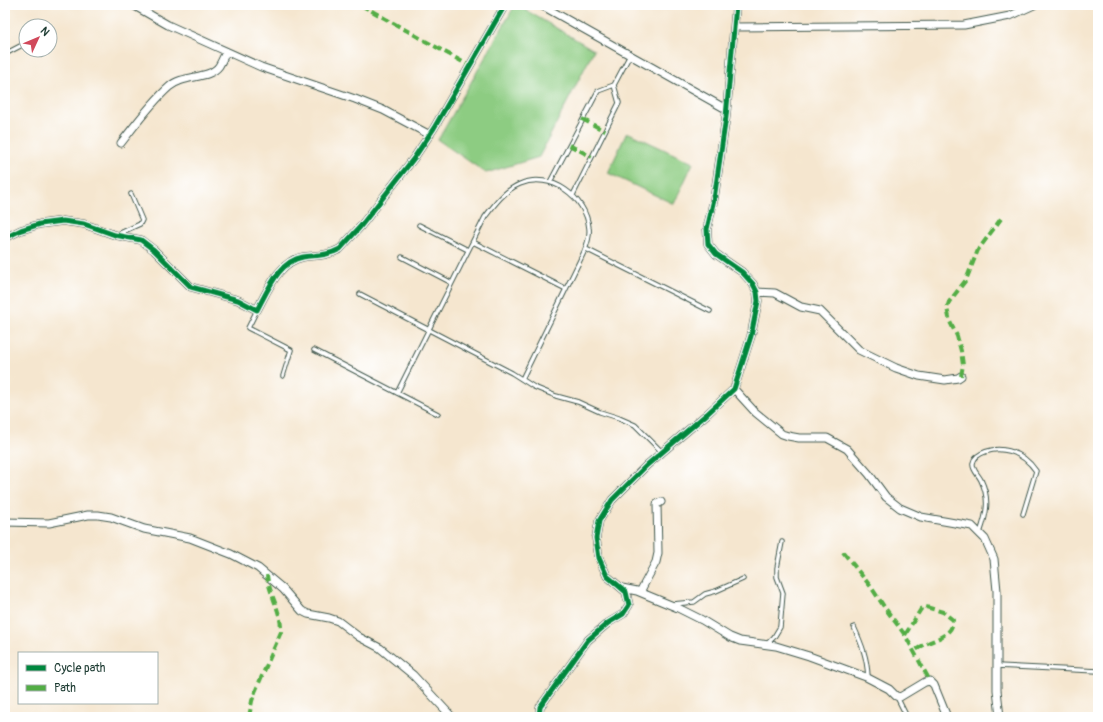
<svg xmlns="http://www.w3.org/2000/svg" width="1103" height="722" font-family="Pangolin,sans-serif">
	<rect width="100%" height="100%" fill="#fff"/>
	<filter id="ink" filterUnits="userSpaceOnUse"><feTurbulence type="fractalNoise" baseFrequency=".025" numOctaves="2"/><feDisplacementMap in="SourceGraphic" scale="8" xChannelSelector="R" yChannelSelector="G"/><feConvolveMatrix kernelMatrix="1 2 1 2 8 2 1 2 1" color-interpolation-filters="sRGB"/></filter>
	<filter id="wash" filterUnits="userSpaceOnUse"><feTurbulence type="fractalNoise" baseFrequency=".012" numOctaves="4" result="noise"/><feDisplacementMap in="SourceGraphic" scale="16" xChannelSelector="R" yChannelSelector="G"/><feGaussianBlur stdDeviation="0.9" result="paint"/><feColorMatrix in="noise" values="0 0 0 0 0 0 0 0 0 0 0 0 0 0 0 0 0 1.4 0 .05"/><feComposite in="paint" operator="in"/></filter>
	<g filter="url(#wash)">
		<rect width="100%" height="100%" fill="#f5e6cf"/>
		<path fill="#8dcc82" stroke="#56845b" d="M515 5H517L594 50 539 157 486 173 438 140Z
			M627 132 693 163 674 204 608 173Z"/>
	</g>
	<g filter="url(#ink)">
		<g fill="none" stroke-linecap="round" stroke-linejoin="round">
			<g stroke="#3f564b" stroke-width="5.5">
				<path id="lane" d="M5 54 26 43
					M550 182 598 91 614 85 630 55
					M573 195 619 103 614 85
					M419 225 468 250
					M118 234 140 224 142 220 131 194
					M473 242 566 289
					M586 249 710 311
					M402 257 452 283
					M360 294 512 373 534 387 556 396 578 402 600 412 619 418 635 425 662 452
					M257 310 248 328 291 350 283 376
					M314 350 438 414
					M397 393 485 217C494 205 505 190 520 184 551 171 586 197 589 228 590 236 587 245 584 252L522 379
					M980 533C987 513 990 499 981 480 978 474 972 470 973 463 975 452 995 448 1004 450 1018 452 1028 459 1036 471L1023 514
					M673 604 694 602 705 594 716 591 743 579
					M854 627C862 645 867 657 868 677
					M767 644 774 637 780 627 783 593 777 577V568L782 542
					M997 666 1098 671
					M897 697 907 717"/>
			</g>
			<g stroke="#3f564b" stroke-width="9">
				<path id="street" d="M133 5 168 25 261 67 355 99 383 110 430 135
					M541 5 726 109
					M734 27 964 25 1010 16 1034 5
					M121 143C136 124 151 103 169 87 183 74 209 80 219 66 222 61 224 56 226 52
					M5 238 21 230 40 224 63 221 84 224 115 235 141 240 154 250 191 287 238 300 257 310C268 290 279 261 303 257 317 255 327 256 340 249L360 227 414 158 434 128 505 5
					M757 292 775 293 801 307 820 311 859 350 896 368 919 376 945 380 958 378 961 376
					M734 389 755 412 782 434 788 436 799 438H827L847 449 869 474 886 497 900 508 921 517 972 526 985 539 994 559 997 591V690L1000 717
					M5 522 49 523 88 515H98L111 517 144 529 190 538 231 554 258 568 283 589 302 611 308 614 329 618 338 621 359 637 380 648 413 675 452 717
					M622 588 637 591 678 608 702 620 730 637 740 641 776 646 809 656 866 677 889 689 896 696 900 697 925 682 930 681 934 685 947 717
					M640 592 656 562 658 553 657 504 661 502
					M539 717 540 707 588 640 608 623 623 614 629 605 626 592 607 576 599 558 596 538 599 521 612 500 647 465 707 414 734 389 751 336 758 301 757 292 753 284 742 272 716 254 708 244 707 229 714 199 726 117 736 5"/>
			</g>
			<use href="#lane" stroke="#fff" stroke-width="3.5"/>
			<use href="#street" stroke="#fff" stroke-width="7"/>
			<path stroke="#52ad45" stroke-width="4" stroke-dasharray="8 4" stroke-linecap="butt" d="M361 5 470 66
				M582 119 605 131
				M569 145 592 157
				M961 376 963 365 961 351 957 336 950 322 947 308 949 302 966 280 978 250 1003 216
				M843 552 871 587 885 608 905 635 930 681
				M905 635 921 609 926 607 943 612 953 620C953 634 939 638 928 643 923 645 919 648 914 651
				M249 717 252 701 255 692 281 632C282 612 269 594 267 575"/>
			<g stroke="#fff" stroke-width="8">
				<path id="cycleway" d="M5 238 21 230 40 224 63 221 84 224 115 235 141 240 154 250 191 287 238 300 257 310C268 290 279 261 303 257 317 255 327 256 340 249L360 227 414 158 434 128 505 5
					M539 717 540 707 588 640 608 623 623 614 629 605 626 592 607 576 599 558 596 538 599 521 612 500 647 465 707 414 734 389 751 336 758 301 757 292 753 284 742 272 716 254 708 244 707 229 714 199 726 117 736 5"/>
			</g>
			<use href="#cycleway" stroke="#00873e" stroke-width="5"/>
		</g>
	</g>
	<rect width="1103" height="722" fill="none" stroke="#fff" stroke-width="20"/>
	<rect x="18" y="652" width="140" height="52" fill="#ffffff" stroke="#a5b1ae"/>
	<rect x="26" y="665" width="20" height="6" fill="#00873e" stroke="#a5b1ae"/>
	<text x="54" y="672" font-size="12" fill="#1f3d34">Cycle path</text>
	<rect x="26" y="685" width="20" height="6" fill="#52ad45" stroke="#a5b1ae"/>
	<text x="54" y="692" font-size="12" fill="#1f3d34">Path</text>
	<g transform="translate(38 38) rotate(46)"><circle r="19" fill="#ffffff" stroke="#a5b1ae"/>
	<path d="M0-3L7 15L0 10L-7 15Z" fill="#d1495b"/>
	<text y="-6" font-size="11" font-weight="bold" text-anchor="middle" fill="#1f3d34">N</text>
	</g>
</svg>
